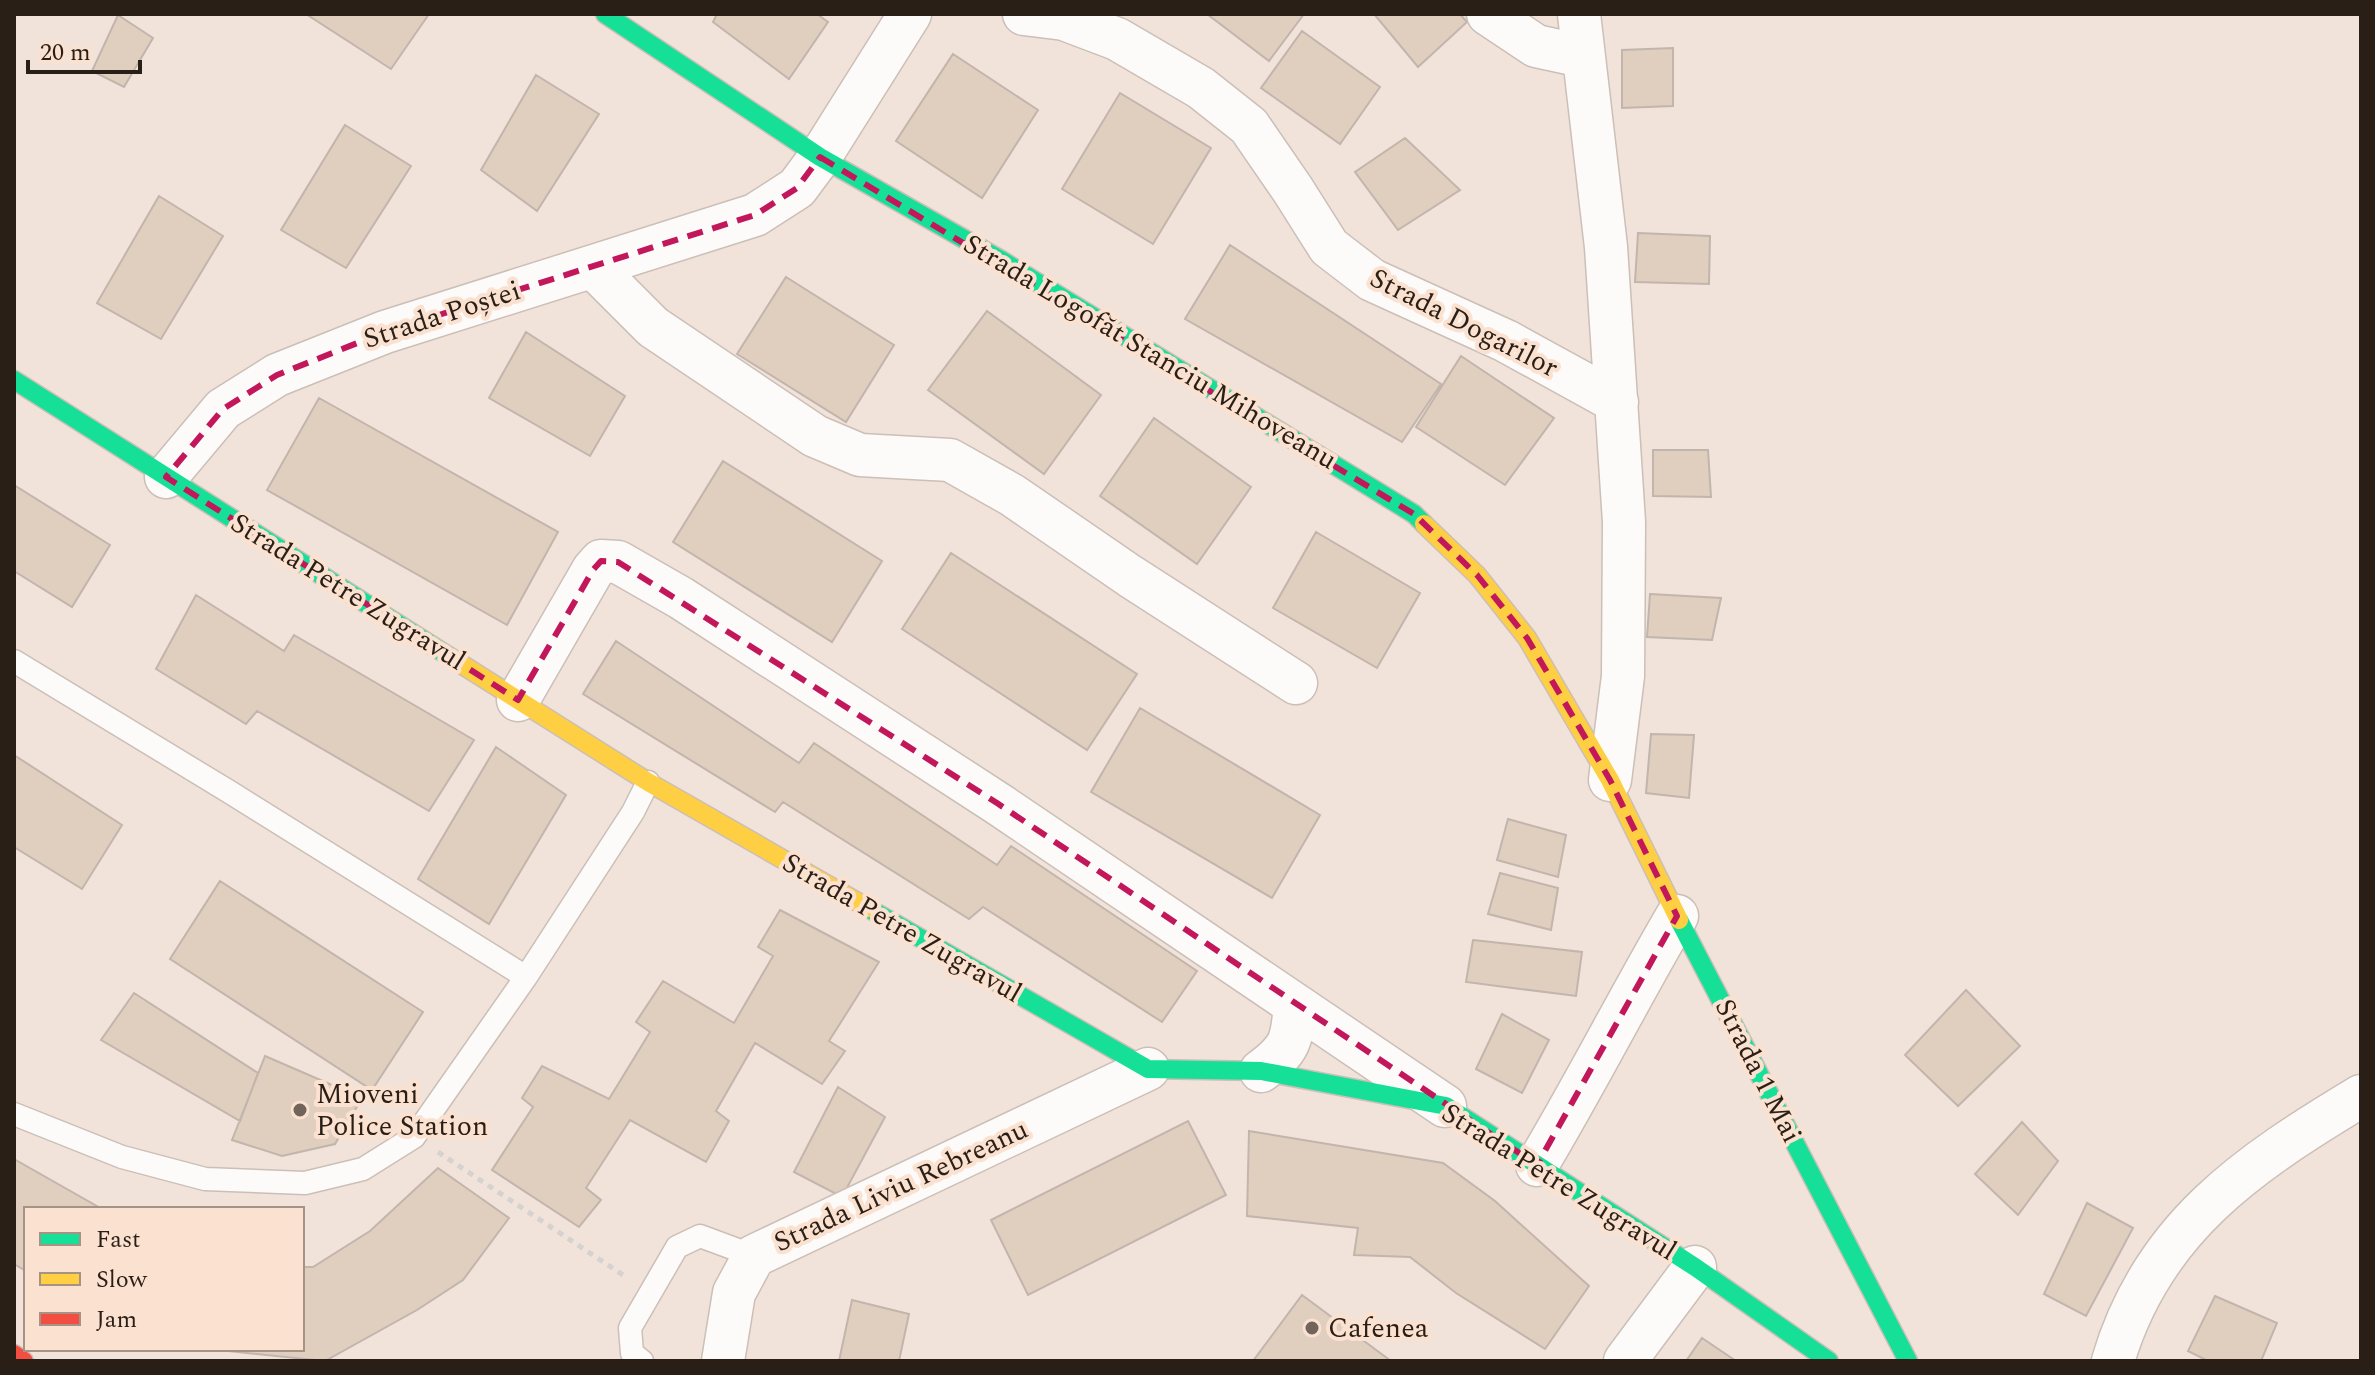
<svg xmlns="http://www.w3.org/2000/svg" width="2375" height="1375" font-family="Spectral,serif">
	<rect width="100%" height="100%" fill="#f1e3da"/>
	<path fill="#e0cebe" stroke="#c1b5ad" stroke-width="2" d="M306 14H429L391 69Z
		M717 14H817L828 22 789 79 713 22Z
		M1207 14H1304L1269 61Z
		M1374 14H1460L1467 22 1418 67Z
		M118 15 153 38 124 87 92 71Z
		M1302 31 1380 87 1340 144 1261 88Z
		M1673 48V106L1622 108V50Z
		M953 54 1038 110 982 198 896 141Z
		M536 75 599 114 537 211 481 170Z
		M1120 93 1211 148 1153 244 1062 189Z
		M345 125 411 166 346 268 281 230Z
		M1405 138 1460 190 1398 230 1355 172Z
		M159 196 223 236 161 339 97 303Z
		M1638 233 1710 236 1709 284 1635 282Z
		M1230 245 1441 384 1402 442 1185 319Z
		M786 277 894 345 846 422 737 354Z
		M987 311 1101 395 1044 474 928 390Z
		M526 332 625 396 590 456 489 398Z
		M1461 356 1554 418 1505 485 1416 427Z
		M319 398 558 532 507 625 267 490Z
		M1154 418 1251 487 1197 564 1100 496Z
		M1653 450H1708L1711 497 1653 496Z
		M723 461 882 561 832 642 673 542Z
		M14 485 110 545 72 607 14 571Z
		M1316 532 1420 593 1377 668 1273 608Z
		M951 553 1137 674 1087 750 902 629Z
		M1650 594 1721 598 1712 640 1647 637Z
		M196 595 284 651 294 635 474 740 429 811 257 711 246 724 156 669Z
		M616 641 799 763 814 743 997 865 1011 846 1197 971 1162 1022 983 907 969 919 783 802 775 812 583 694Z
		M1140 708 1320 815 1272 898 1091 792Z
		M1651 734 1694 735 1689 798 1646 793Z
		M496 747 566 795 489 924 418 879Z
		M14 755 122 825 82 889 14 847Z
		M1508 819 1566 835 1558 877 1497 860Z
		M1500 873 1558 888 1551 930 1488 914Z
		M220 881 423 1012 372 1090 170 959Z
		M780 910 879 962 829 1041 845 1051 822 1084 755 1043 716 1111 729 1121 706 1162 630 1120 586 1188 601 1200 579 1227 492 1170 533 1107 522 1098 542 1066 609 1099 650 1032 636 1022 663 981 734 1023 773 956 758 947Z
		M1473 940 1582 952 1576 996 1466 982Z
		M1966 990 2020 1046 1958 1106 1905 1055Z
		M134 993 258 1073 240 1121 101 1040Z
		M1502 1014 1549 1040 1522 1093 1476 1069Z
		M265 1056 362 1098 335 1144 282 1156 232 1140Z
		M838 1087 885 1117 842 1197 794 1172Z
		M1188 1121 1226 1195 1028 1295 991 1220Z
		M2022 1122 2058 1161 2018 1215 1975 1174Z
		M1249 1131 1443 1163 1495 1201 1589 1286 1545 1349 1456 1293 1410 1257 1354 1255 1358 1228 1247 1216Z
		M14 1159 102 1209H26V1271L14 1264Z
		M438 1168 509 1218 463 1280 417 1310 325 1361 228 1351 186 1349H302V1267H313L370 1231Z
		M2087 1203 2133 1228 2086 1316 2044 1294Z
		M1302 1295 1391 1361H1253Z
		M2215 1296 2277 1323 2261 1361H2208L2188 1351Z
		M852 1300 909 1314 899 1361H839Z
		M1702 1338 1736 1361H1686Z"/>
	<g fill="none" stroke-linecap="round" stroke-linejoin="round">
		<g stroke="#cbbfb7" stroke-width="25">
			<path id="lane" d="M14 661 228 791 526 977
				M14 1114 122 1157 205 1179 305 1183 363 1169 414 1137 526 977 633 812 648 782
				M642 1361 632 1353 630 1328 677 1247 700 1236 754 1256"/>
		</g>
		<g stroke="#cbbfb7" stroke-width="45">
			<path id="street" d="M1024 14 1064 19 1117 39 1201 88 1249 126 1293 190 1329 247 1372 280 1506 341 1617 402
				M1488 14 1536 46 1582 56
				M1579 14 1606 247 1624 522 1623 676 1610 780
				M593 267 653 327 815 436 860 455 950 460 1012 495 1130 576 1296 683
				M166 477 223 409 277 375 385 332 755 215 797 188 820 157 910 14
				M518 700 593 570 601 561 618 562 681 598 997 803 1445 1106
				M1261 1071C1291 1049 1292 1040 1295 1005
				M1537 1165C1586 1083 1629 998 1677 916
				M723 1361 734 1293 754 1256 1148 1069
				M1625 1361 1695 1267
				M2113 1361C2152 1228 2248 1164 2361 1096"/>
		</g>
		<g stroke="#cbbfb7" stroke-width="21">
			<path id="fast" d="M605 14 820 157 1001 260 1414 514 1424 524
				M14 380 458 662
				M868 908 1148 1069 1261 1071 1446 1106 1695 1267 1829 1361
				M1679 920 1908 1361"/>
		</g>
		<g stroke="#cbbfb7" stroke-width="21">
			<path id="slow" d="M1424 524 1477 575 1527 638 1610 780 1679 920
				M458 662 648 782 868 908"/>
		</g>
		<g stroke="#cbbfb7" stroke-width="21">
			<path id="jam" d="M14 1354 24 1361"/>
		</g>
		<path stroke="#d6d2cf" stroke-width="5" stroke-dasharray="6 6" stroke-linecap="butt" d="M438 1152 626 1277"/>
		<use href="#lane" stroke="#fdfbf9" stroke-width="22"/>
		<use href="#street" stroke="#fdfbf9" stroke-width="42"/>
		<use href="#fast" stroke="#16e098" stroke-width="18"/>
		<use href="#slow" stroke="#ffcf43" stroke-width="18"/>
		<use href="#jam" stroke="#f24e42" stroke-width="18"/>
	</g>
	<path fill="none" stroke="#c2185b" stroke-width="6" stroke-dasharray="16 10" stroke-linejoin="round" d="M820 157 1414 514 1477 575 1527 638 1610 780 1677 916 1537 1165 997 803 618 562 601 561 593 570 518 700 166 477 223 409 277 375 385 332 755 215 797 188Z"/>
	<g fill="#70645b" stroke="#fbe1d0" stroke-width="3">
		<circle cx="300" cy="1110" r="8"/>
		<circle cx="1312" cy="1328" r="8"/>
	</g>
	<g text-anchor="middle" dominant-baseline="central" stroke-width="8" stroke-linejoin="round" paint-order="stroke">
		<g font-size="28" fill="#2a1f17" stroke="#fbe1d0">
			<text transform="translate(442 315) rotate(-18)">Strada Poștei</text>
			<text transform="translate(1464 323) rotate(27)">Strada Dogarilor</text>
			<text transform="translate(1150 352) rotate(31)">Strada Logofăt Stanciu Mihoveanu</text>
			<text transform="translate(348 592) rotate(32)">Strada Petre Zugravul</text>
			<text transform="translate(902 928) rotate(30)">Strada Petre Zugravul</text>
			<text transform="translate(1758 1071) rotate(63)">Strada 1 Mai</text>
			<text transform="translate(1559 1182) rotate(32)">Strada Petre Zugravul</text>
			<text transform="translate(901 1186) rotate(-25)">Strada Liviu Rebreanu</text>
		</g>
		<g font-size="28" fill="#2a1f17" stroke="#fbe1d0" text-anchor="start">
			<text x="316" y="1094">Mioveni<tspan x="316" dy="32">Police Station</tspan></text>
			<text x="1328" y="1328">Cafenea</text>
		</g>
	</g>
	<rect width="2375" height="1375" fill="none" stroke="#2a1f17" stroke-width="32"/>
	<rect x="24" y="1207" width="280" height="144" fill="#fbe1d0" stroke="#a79386" stroke-width="2"/>
	<rect x="40" y="1233" width="40" height="12" fill="#16e098" stroke="#a79386" stroke-width="2"/>
	<text x="96" y="1247" font-size="24" fill="#2a1f17">Fast</text>
	<rect x="40" y="1273" width="40" height="12" fill="#ffcf43" stroke="#a79386" stroke-width="2"/>
	<text x="96" y="1287" font-size="24" fill="#2a1f17">Slow</text>
	<rect x="40" y="1313" width="40" height="12" fill="#f24e42" stroke="#a79386" stroke-width="2"/>
	<text x="96" y="1327" font-size="24" fill="#2a1f17">Jam</text>
	<path d="M28 60v12h112v-12" fill="none" stroke="#2a1f17" stroke-width="4"/>
	<text x="40" y="60" font-size="24" fill="#2a1f17" stroke="#fbe1d0" stroke-width="6" paint-order="stroke">20 m</text>
</svg>
